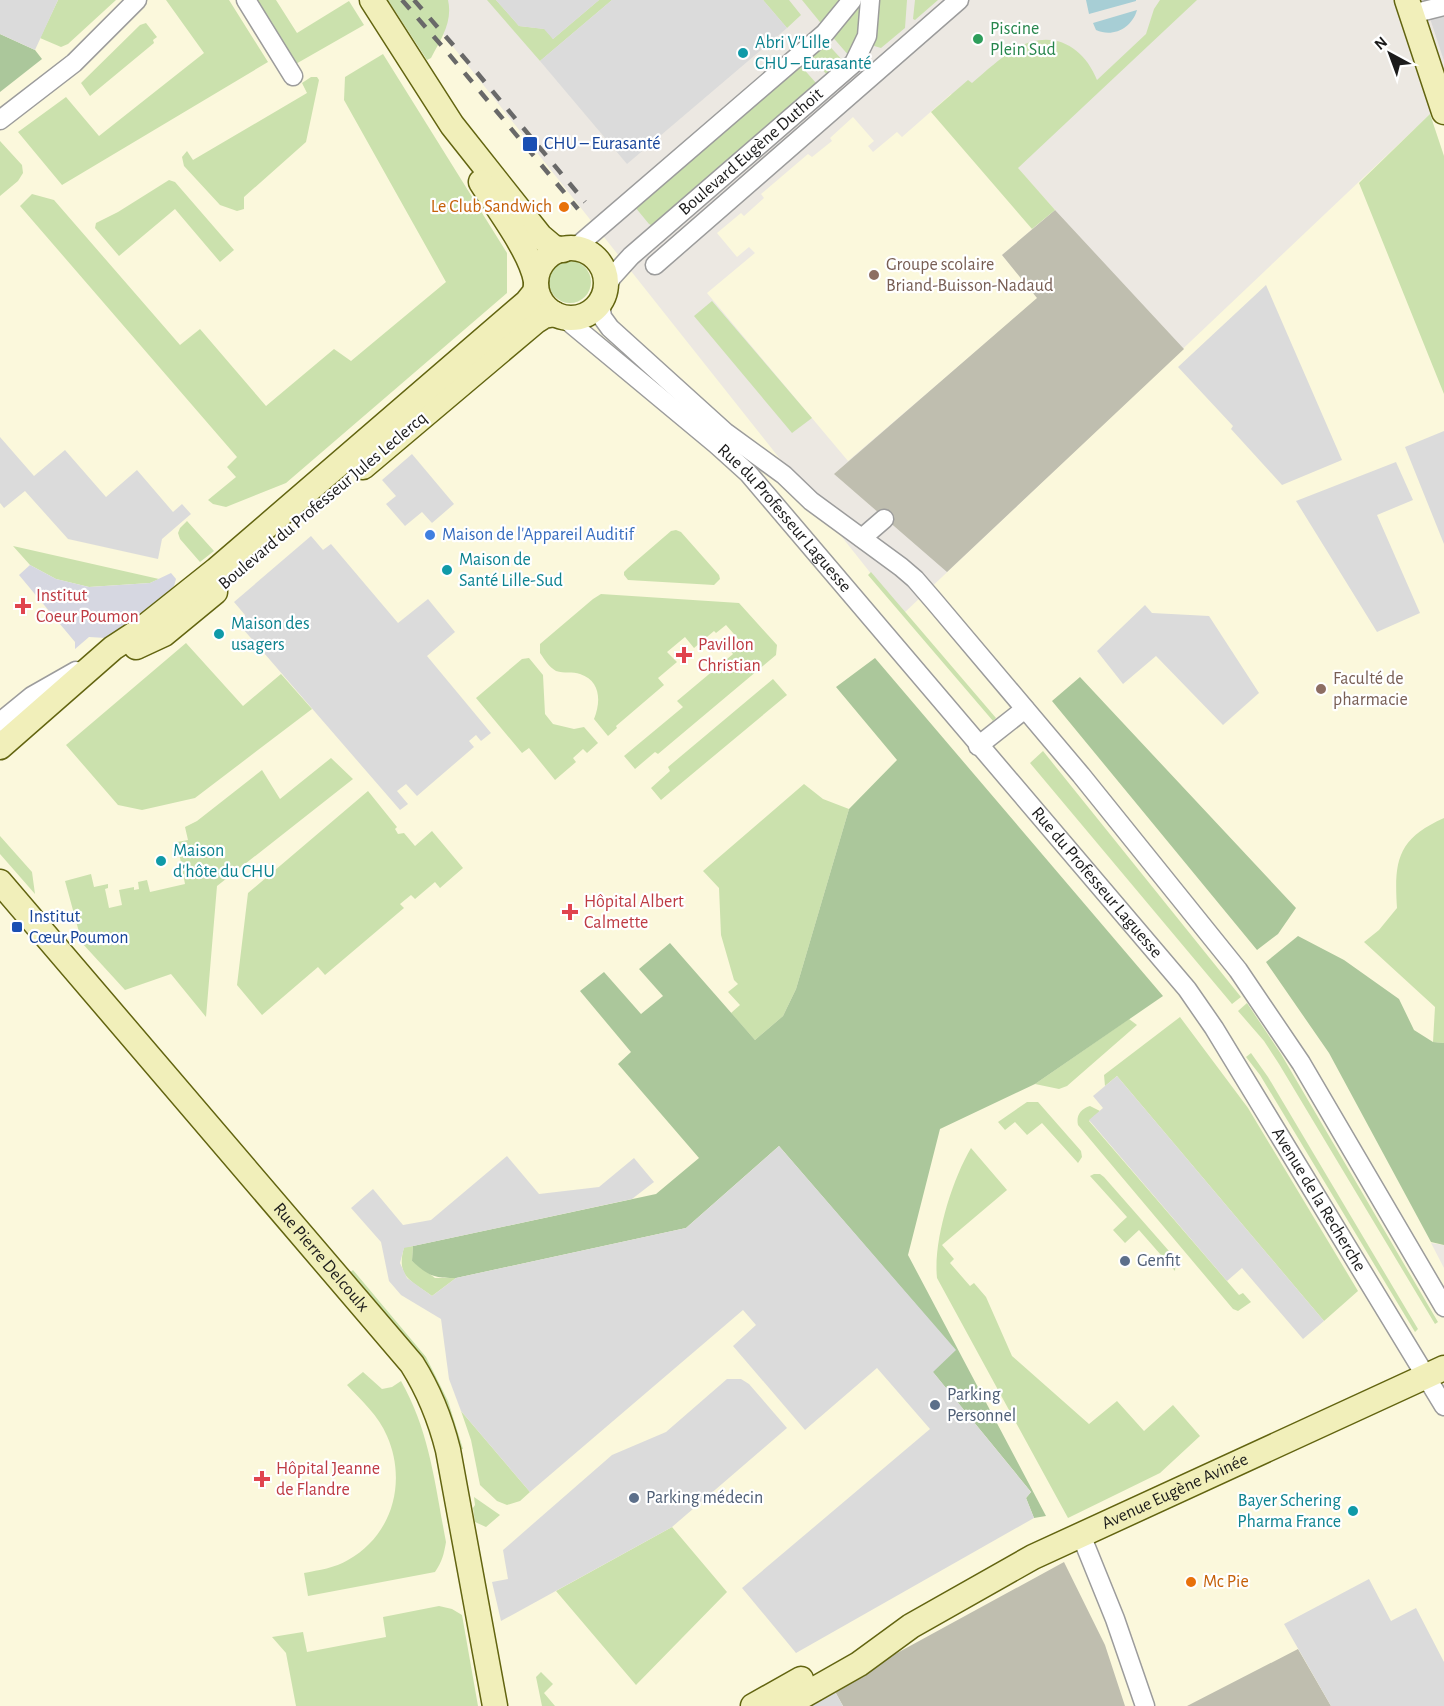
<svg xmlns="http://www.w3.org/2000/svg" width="1444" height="1706" font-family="'Alegreya Sans',sans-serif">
	<rect width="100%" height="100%" fill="#ece8e2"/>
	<path fill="#d9d8d8" d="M1424 0H1444V61Z"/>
	<path fill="#fbf8dc" d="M0 0H416L903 614 1441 104 1444 112V1245L1431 1243 1444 1268V1706H0Z
		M951 94 1055 210 1002 255 1038 298 848 461 707 293 755 253 749 247 737 257 717 233 741 213 744 216 764 198 761 194 808 154 812 157 832 141 830 138 853 117 874 141 868 146 873 152 897 132 902 137Z"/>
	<path fill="#bfbeaf" d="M1055 210 1184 349 947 572 834 474 1037 298 1002 255Z
		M1064 1562 1105 1645 1125 1706H843L833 1688Z
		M1298 1649 1331 1706H1187Z"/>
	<path fill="#cbe1ad" d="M58 0H116L68 44 61 47 40 38Z
		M166 0H229L268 62 62 185 18 132 66 97 99 136 204 53Z
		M253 0H276L297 33 349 1 364 25 294 65Z
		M388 0H448C453 22 441 39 431 58L427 60Z
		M487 0H496L519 26 545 29 553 39 599 0H612L540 61Z
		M763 0H789L801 15 787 28Z
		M802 0H844L824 27Z
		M858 0H864L863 19 850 57 830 34Z
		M874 0H907L905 28 881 48 871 45Z
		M915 0H938L915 20 913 19Z
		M1160 0H1197L1018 168 1055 210 1032 229 931 112 968 80 972 83C986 71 1000 58 1015 49 1051 28 1083 45 1097 80L1146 34 1154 9Z
		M146 23 157 37 153 40 154 43 90 96 81 83 140 25Z
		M824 40 845 63 827 75 811 56Z
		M383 54 507 253V293L286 483 226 507 213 504 208 500 236 477 227 467 237 457 20 206 32 194 54 200 180 345 200 329 266 406 334 349 351 361 446 282 344 100 345 77Z
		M801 66 816 83 815 89 655 227 649 224 635 207 792 67Z
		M311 77H317L319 80 306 142 244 197V209L237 211 220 205 184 166 182 157 187 151 193 160 307 93 302 83Z
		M1430 114 1444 156V394L1359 183Z
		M0 141 22 165 23 173 18 181 0 196Z
		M169 180 175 182 234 250 220 262 175 209 119 256 95 228 96 223 118 212Z
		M549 282a21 21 0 1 1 42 0a21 21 0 1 1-42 0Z
		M712 301 812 418 792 433 694 316Z
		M187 521 214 551 200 562 180 539 178 533 180 528Z
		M676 530 681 532 719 575 720 579 714 585 628 580 624 575V572L628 568 671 531Z
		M13 546 159 579 150 583 89 587 56 579 30 565Z
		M871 572 996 718 993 721 868 575Z
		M601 594 739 603 777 645 776 655 658 754 655 752 635 769 624 756 683 707 677 701 733 654 730 650 741 642 726 625 716 633 714 631 694 648 685 637 667 652 677 662 658 678 664 685 616 726 617 728 608 736 594 719C601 702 601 681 580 674 573 671 564 674 556 671 549 667 545 660 540 653V644L593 599Z
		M186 643 243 706 281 674 312 709 195 798 142 810 118 805 66 745Z
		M529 658 543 675 545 714 553 724 574 729 584 727 598 743 587 753 583 749 573 758 576 762 555 780 529 748 522 753 476 698 522 659Z
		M773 679 787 695 661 800 651 788 670 771 668 767Z
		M1043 751 1241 997 1232 1004 1030 763Z
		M331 758 353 779 217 886 206 1017 171 974 125 990 82 943 65 881 91 874 94 887 108 884V888L105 889 109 908 122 905 119 890 134 887V890L139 889 138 882 147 880 150 892 185 884 177 842 188 840 185 827 197 821 262 770 280 799Z
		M804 784 823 799 849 809 796 989 783 1016 755 1040 731 1013 740 1005 728 992 738 984 734 980 721 935 719 888 703 871Z
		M368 791 397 827 395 829 398 834 404 833 415 846 432 831 463 868 440 888 435 882 415 899 411 895 400 904 404 908 325 975 318 967 262 1015 237 985 248 893Z
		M1444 818V1043L1433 1042 1435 1007 1364 942 1379 930 1397 908C1394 861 1397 839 1444 818Z
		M0 836 32 872 35 894 0 854Z
		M1247 1003 1281 1054 1438 1322 1435 1324 1279 1064 1264 1041 1238 1011Z
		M1180 1017 1248 1108 1358 1291 1324 1321 1117 1076 1105 1086 1104 1075Z
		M1129 1019 1137 1025 1067 1086 1059 1089 1035 1084Z
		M1251 1053 1268 1077 1418 1329 1415 1332 1260 1075 1246 1057Z
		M1027 1102H1038L1081 1151 1082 1157 1078 1163 1042 1123 1027 1135 1015 1122 1005 1130 998 1122Z
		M1090 1106 1100 1111 1089 1121 1239 1295 1243 1293 1251 1302 1238 1311 1233 1309 1078 1125C1076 1116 1080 1109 1090 1106Z
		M971 1148 1007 1190 942 1245 954 1259 950 1263 970 1286 974 1283 986 1297 1012 1356 1089 1424 1117 1401 1144 1431 1173 1405 1200 1436 1160 1473 1068 1518 937 1278C933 1241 952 1180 971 1148Z
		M1094 1174H1100L1104 1177 1176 1259 1175 1271 1139 1230 1125 1243 1113 1230 1127 1217 1090 1176Z
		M413 1246 412 1261 435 1278H456L432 1296C410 1280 396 1277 404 1247Z
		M353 1270 426 1357 448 1401 463 1449 456 1450 348 1274Z
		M363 1372 382 1389 392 1387 401 1381C430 1432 435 1485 446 1542 444 1554 442 1562 435 1572L308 1596 304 1573C319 1570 335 1568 348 1560 393 1535 407 1481 387 1436 379 1416 361 1400 347 1385Z
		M461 1411 530 1492 520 1501 507 1505 497 1501 480 1485 471 1440Z
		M474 1497 500 1515 486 1527 475 1522 473 1508 475 1505Z
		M672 1527 727 1592 636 1685 556 1591Z
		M439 1606 452 1609 462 1615 478 1706H296L286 1653 272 1637 303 1632 307 1652 386 1637 383 1617Z
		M541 1672 553 1684 544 1693 555 1706H542L536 1677Z"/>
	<path fill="#abc79b" d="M0 34 35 50 42 59 0 92Z
		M875 658 1163 996 1035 1084 940 1129 908 1255 1046 1516 1034 1518 1026 1498 1031 1492 932 1371 955 1350 779 1146 686 1228 456 1278C433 1278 429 1276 412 1261L413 1246 656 1194 699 1158 618 1064 631 1052 580 991 604 972 641 1014 663 996 639 969 670 943 755 1040 783 1016 796 989 849 809 897 760 836 687Z
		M1080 677 1296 908 1278 934 1257 950 1052 701Z
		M1298 936 1344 960 1399 999 1414 1030 1433 1042 1444 1043V1245L1431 1242 1329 1053 1266 962Z"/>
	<path fill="#dbdbdb" d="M0 0H58L35 50 0 34Z
		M496 0H599L553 39 544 29 519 26Z
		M612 0H763L787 28 627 164 540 61Z
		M1266 285 1342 460 1282 485 1231 429 1233 426 1178 367Z
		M1444 431V544L1405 447Z
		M0 437 34 476 65 450 106 497 137 470 173 512 182 504 191 514 162 539 158 559 68 539 25 491 4 508 0 503Z
		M412 454 454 504 432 523 422 512 405 526 386 504 396 496 382 480Z
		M1396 462 1413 500 1377 515 1420 613 1377 632 1296 501Z
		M311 536 323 550 331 544 398 623 428 599 455 632 427 656 491 733 481 741 476 735 469 741 474 747 417 796 406 784 397 791 408 804 400 810 237 622 245 615 234 602Z
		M1145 605 1152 613 1209 616 1259 693 1223 725 1156 656 1123 684 1097 651Z
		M1117 1076 1324 1321 1303 1339 1242 1268 1227 1281 1089 1120 1103 1108 1093 1096Z
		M779 1146 956 1350 933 1372 1031 1492 1026 1498 1034 1518 796 1653 742 1588 930 1429 877 1368 805 1430 733 1346 756 1325 743 1310 530 1492 461 1411 449 1379 441 1319 401 1295 389 1281 381 1242 351 1208 373 1189 403 1225 431 1220 507 1156 539 1194 599 1187 634 1158 654 1182 632 1199 404 1248 400 1263 407 1278 432 1296 456 1278 686 1228Z
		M727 1379H741L749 1384 787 1428 672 1527 501 1621 492 1582 508 1579 503 1550 612 1455 666 1432Z
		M1369 1579 1391 1621 1416 1608 1444 1662V1706H1331L1284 1624Z
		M833 1688 843 1706H801Z"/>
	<path fill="#d6d7e1" d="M30 565 56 579 89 587 150 583 171 573 176 579 174 586 133 623 106 638 89 637 75 649V642L19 575Z"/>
	<path fill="#a7ced5" d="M1086 0H1136V1L1089 14Z
		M1137 10C1132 28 1113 38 1096 30L1093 23Z"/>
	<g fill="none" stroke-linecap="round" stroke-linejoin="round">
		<g stroke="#9c9c9c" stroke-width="21">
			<g id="street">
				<path d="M246 0 293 76"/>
				<path d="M1412 14 1444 6"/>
				<path d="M0 120 74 63 137 0"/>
				<path d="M574 249 825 33 852 0"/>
				<path d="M655 265 959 0"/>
				<path id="s1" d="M605 290 612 277 631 256 854 63 867 36 870 0"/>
				<path d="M600 302 602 317 610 328 725 432 784 475 811 501 901 567 915 579 934 601 1081 775 1238 970 1301 1063 1444 1307"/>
				<path id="s2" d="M563 317 717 445 748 473 1187 989 1214 1028 1444 1406"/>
				<path d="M862 538 884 519"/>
				<path d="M0 722 32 696 76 671"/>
				<path d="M978 746 1025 709"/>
				<path d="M1081 1535 1115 1619 1145 1706"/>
			</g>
		</g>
		<g stroke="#626410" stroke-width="27">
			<g id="secondary">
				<path d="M372 0 452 125 540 236 553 247 563 250"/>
				<path d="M1407 0 1444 112"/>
				<path d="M481 182C498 209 531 252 536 281"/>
				<circle cx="571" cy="283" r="35"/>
				<path d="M363 467 536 321 544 316 555 314"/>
				<path d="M136 647 164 634 215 592"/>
				<path d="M0 747 113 648 142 629 216 570 527 302 535 292 536 286"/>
				<path id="s3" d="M0 882 412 1364C429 1391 440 1418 448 1450L495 1706"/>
				<path d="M753 1706 801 1679"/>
				<path id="s4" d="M785 1706 859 1664 911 1626 1033 1557 1444 1368"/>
			</g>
		</g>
		<use href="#street" stroke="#fff" stroke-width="18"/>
		<use href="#secondary" stroke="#f1efba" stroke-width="24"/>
		<path stroke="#696969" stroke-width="4.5" stroke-dasharray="12 12" stroke-linecap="butt" d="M402 0 448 53 578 209
			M414 0 474 69 585 202"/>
	</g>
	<circle fill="#2e9e5b" stroke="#fff" stroke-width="2" cx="978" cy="39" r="6"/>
	<g fill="#0f9aa8" stroke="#fff" stroke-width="2">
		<circle cx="743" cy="53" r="6"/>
		<circle cx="447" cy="570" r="6"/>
		<circle cx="219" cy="634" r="6"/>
		<circle cx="161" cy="861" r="6"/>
		<circle cx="1353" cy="1511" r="6"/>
	</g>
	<g fill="#1a4fb4" stroke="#fff" stroke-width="2">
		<rect x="522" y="136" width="16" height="16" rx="3"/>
		<rect x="11" y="921" width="12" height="12" rx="3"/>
	</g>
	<g fill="#e8710a" stroke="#fff" stroke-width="2">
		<circle cx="564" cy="207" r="6"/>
		<circle cx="1191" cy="1582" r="6"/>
	</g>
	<g fill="#8d6e63" stroke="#fff" stroke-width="2">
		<circle cx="874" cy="275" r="6"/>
		<circle cx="1321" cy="689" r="6"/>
	</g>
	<circle fill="#3f7fe0" stroke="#fff" stroke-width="2" cx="430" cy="535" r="6"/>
	<g fill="#e0444e" stroke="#fff" stroke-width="2">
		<path d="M20 597h6v6h6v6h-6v6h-6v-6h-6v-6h6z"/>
		<path d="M681 646h6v6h6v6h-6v6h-6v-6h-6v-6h6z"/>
		<path d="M567 903h6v6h6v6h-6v6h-6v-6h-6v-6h6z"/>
		<path d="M259 1470h6v6h6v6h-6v6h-6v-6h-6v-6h6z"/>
	</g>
	<g fill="#5c6f8a" stroke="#fff" stroke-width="2">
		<circle cx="1125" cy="1261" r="6"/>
		<circle cx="935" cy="1405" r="6"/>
		<circle cx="634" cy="1498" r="6"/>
	</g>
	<g text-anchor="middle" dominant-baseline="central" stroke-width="4.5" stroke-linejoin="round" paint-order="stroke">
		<g font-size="18" fill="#27864d" stroke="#fff" text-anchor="start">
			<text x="990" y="29">Piscine<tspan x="990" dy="21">Plein Sud</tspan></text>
		</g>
		<g font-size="18" fill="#0d838f" stroke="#fff" text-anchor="start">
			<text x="755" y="43">Abri V'Lille<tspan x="755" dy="21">CHU – Eurasanté</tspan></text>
			<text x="459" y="560">Maison de<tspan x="459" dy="21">Santé Lille-Sud</tspan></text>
			<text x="231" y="624">Maison des<tspan x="231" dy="21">usagers</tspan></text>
			<text x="173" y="851">Maison<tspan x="173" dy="21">d'hôte du CHU</tspan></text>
			<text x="1341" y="1501" text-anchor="end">Bayer Schering<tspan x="1341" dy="21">Pharma France</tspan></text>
		</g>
		<g font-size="18" fill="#164399" stroke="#fff" text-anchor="start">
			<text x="544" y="144">CHU – Eurasanté</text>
			<text x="29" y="917">Institut<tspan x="29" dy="21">Cœur Poumon</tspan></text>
		</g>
		<g font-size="18" fill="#1b1b1b" stroke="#fff">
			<text stroke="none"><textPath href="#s1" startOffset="202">Boulevard Eugène Duthoit</textPath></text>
			<text transform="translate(323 501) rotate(-40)">Boulevard du Professeur Jules Leclercq</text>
			<text stroke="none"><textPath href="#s2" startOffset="300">Rue du Professeur Laguesse</textPath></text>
			<text stroke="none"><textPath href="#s2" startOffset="780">Rue du Professeur Laguesse</textPath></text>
			<text stroke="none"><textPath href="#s2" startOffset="1168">Avenue de la Recherche</textPath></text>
			<text stroke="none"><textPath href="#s3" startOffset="494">Rue Pierre Delcoulx</textPath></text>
			<text stroke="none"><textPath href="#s4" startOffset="446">Avenue Eugène Avinée</textPath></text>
		</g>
		<g font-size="18" fill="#c56008" stroke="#fff" text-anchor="end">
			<text x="552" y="207">Le Club Sandwich</text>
			<text x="1203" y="1582" text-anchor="start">Mc Pie</text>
		</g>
		<g font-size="18" fill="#785e54" stroke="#fff" text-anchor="start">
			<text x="886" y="265">Groupe scolaire<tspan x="886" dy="21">Briand-Buisson-Nadaud</tspan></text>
			<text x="1333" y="679">Faculté de<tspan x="1333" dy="21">pharmacie</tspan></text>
		</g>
		<g font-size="18" fill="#366cbe" stroke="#fff" text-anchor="start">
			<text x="442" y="535">Maison de l'Appareil Auditif</text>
		</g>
		<g font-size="18" fill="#be3a42" stroke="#fff" text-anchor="start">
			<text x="36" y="596">Institut<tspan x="36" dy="21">Coeur Poumon</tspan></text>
			<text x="698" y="645">Pavillon<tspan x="698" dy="21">Christian</tspan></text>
			<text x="584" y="902">Hôpital Albert<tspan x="584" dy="21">Calmette</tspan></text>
			<text x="276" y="1469">Hôpital Jeanne<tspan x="276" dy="21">de Flandre</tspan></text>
		</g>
		<g font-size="18" fill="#4e5e75" stroke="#fff" text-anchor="start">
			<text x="1137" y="1261">Genfit</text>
			<text x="947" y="1395">Parking<tspan x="947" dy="21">Personnel</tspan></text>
			<text x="646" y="1498">Parking médecin</text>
		</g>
	</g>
	<g transform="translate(1390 54) rotate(319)" stroke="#ffffff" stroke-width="4.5" paint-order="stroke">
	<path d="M0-4.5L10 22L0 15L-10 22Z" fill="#1b1b1b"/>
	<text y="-9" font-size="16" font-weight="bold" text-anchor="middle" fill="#1b1b1b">N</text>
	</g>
</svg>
